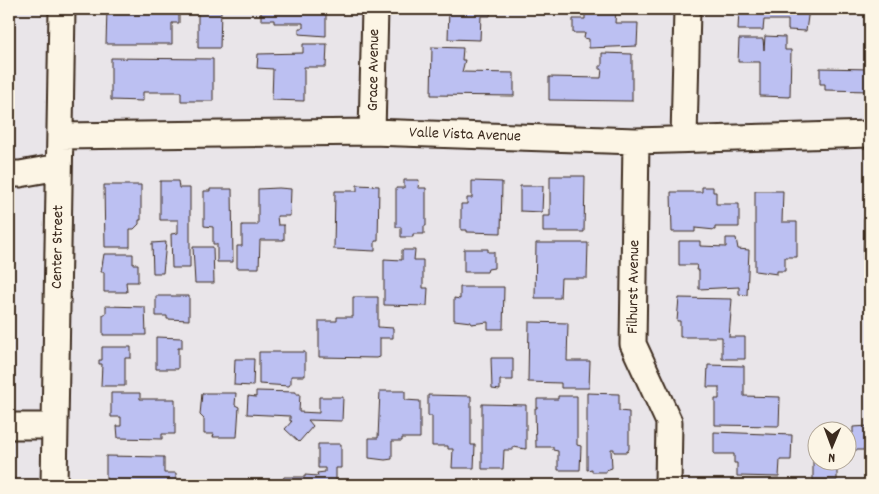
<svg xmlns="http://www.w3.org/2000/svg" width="879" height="494" font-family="Dekko,sans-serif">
	<rect width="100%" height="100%" fill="#e9e5e9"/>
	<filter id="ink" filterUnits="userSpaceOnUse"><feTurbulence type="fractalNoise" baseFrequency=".02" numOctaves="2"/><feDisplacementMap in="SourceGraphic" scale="10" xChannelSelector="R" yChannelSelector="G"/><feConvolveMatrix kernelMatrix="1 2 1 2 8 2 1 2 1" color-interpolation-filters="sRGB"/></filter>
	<g filter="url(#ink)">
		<path fill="#bcc0f2" stroke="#3b2a1e" d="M107 9H172V12H179V23H172V44H106Z
			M198 9H221L220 48H198Z
			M261 9H305V12H326V36L299 34V28H303V23H274V20H261Z
			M449 9H491L490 16H481L480 40 448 39Z
			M585 9H616L615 23H638L637 46 589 48V39L584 38 585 33H573V19H585Z
			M739 9H809L806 31 788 30V20H764L763 30H738Z
			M765 36 785 37V50H791L790 97 760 96V62H738L739 39H763L764 50Z
			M303 44H327L326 67H304V101L272 100 273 69 257 68 258 54 303 53Z
			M432 47 463 48 462 60H465L462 72 514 73V96L431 95Z
			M602 53 632 54V101L549 100V77L601 78 602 69H599V66H602Z
			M111 58 213 59V101H181V92H143V101L111 100Z
			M820 68 870 69V91L825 90V84H820Z
			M550 176H585L584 232H543V216H550Z
			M404 180H419L418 188H426V226H424V234H413V237H401V227H396V188H404Z
			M160 181H178L179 188H190V268H172L171 234 178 233V220H160Z
			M472 181 502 182 501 233 467 232V230H461V204H467V198H472Z
			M104 185H141V220H139V224L134 229H130V247H105Z
			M357 185 379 186 378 241H375V251L334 249 335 191H357Z
			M520 186H543L542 212 520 211Z
			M702 187H713V192H716V204H739V227H715V230L695 228V232H672L671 192H702Z
			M279 188 291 189 290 216H277L278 225H284V240H260L259 268H237V246H242V225H258V189Z
			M210 189H232L233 262H217V244H213V227L204 226V191H210Z
			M755 191H783L782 222H797V257H785V271H777V274L755 271Z
			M864 219H870V275L869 272H863Z
			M726 238H736L738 249 749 250 747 295 739 294V287L699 289V270H696L697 265H679V241H700V246L726 247Z
			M166 242 163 273H153L152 243Z
			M536 243H588L587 278H561L560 298H535Z
			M193 247H213L214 283H195Z
			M464 249H488V252H494V268L488 269 487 272H464Z
			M402 250H415L414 260H423V288H428L427 306 384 305V259L402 260Z
			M104 254H133V264H138V282H126L127 292H104V272H101Z
			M460 287H504L503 329H488V322L471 324V322L454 320V298L460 299Z
			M156 296H189V320L167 319V316H156Z
			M353 297H378V327L393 328V338H380V357L377 358 319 357V321H337V317H353Z
			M679 298 732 299 729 337H745V359H722V337H680V321H677Z
			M106 306 145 307 146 335H103V314H106Z
			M529 322 568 323 567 361H590L589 388H561V383L528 382Z
			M156 337 182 338V348H178V369H156Z
			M102 347H131V358H125V386H101L102 364H99V360H102Z
			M259 352H305V376H291V383L289 386 259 384Z
			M491 358H513V380H500V390L492 389Z
			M235 359H254L253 386 234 385Z
			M708 365 744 366V396L780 397 779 426 715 425V399H719V387H707Z
			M256 391 296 392V394H300L299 412 319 413V397H343L342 421 308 420 313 426 299 442 285 429 292 421H290V416L247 414 248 396 256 397Z
			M380 391H405V400L420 401V438H402V441H392V459L385 460 369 458V438H378Z
			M111 393H140V399H175V434H162V439L118 438 117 426H121V417H111Z
			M202 393H236L235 405 239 407 237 437H213L214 434H204V419L200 415Z
			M587 393 619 394V411L629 412V449L627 452H614V449H611L612 468 606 470V472H592V469L587 470Z
			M428 395 471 396V445H475L474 468H452L453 449H448V446H432V416H428Z
			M558 396H577V445L581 446 580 470H558V451L553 450V447H536L535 408H537V399H558Z
			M482 404 526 405V449L513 447V450H504L503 469H482Z
			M870 426V450H852V445H846V433H853V427Z
			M714 432 792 435 791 460H780L779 477 737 476V463H734V454H714Z
			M318 444H341V468H336V485H254V483H281L284 477H305V475L318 476 317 473 325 472V468H318Z
			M106 456 164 457V473H176V485H131V482H106Z
			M813 456H816V462H837V480H813Z
			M9 474 21 484 19 485H9Z"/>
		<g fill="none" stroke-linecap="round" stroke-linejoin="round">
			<g stroke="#3b2a1e" stroke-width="29">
				<path id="minor" d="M372 132 375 9
					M60 136 372 132 636 141 870 134
					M684 138 687 9
					M636 141 633 344 669 422 668 485
					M9 174H20L59 167
					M9 426H55
					M54 485 62 9"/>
			</g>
			<use href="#minor" stroke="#fcf5e5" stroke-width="25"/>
		</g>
	</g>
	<g text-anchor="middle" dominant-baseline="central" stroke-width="5" stroke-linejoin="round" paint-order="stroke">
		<g font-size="16" fill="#3b2a1e" stroke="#fcf5e5">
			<text transform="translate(374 70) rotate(-89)">Grace Avenue</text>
			<text transform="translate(465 135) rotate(2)">Valle Vista Avenue</text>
			<text transform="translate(58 247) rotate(-89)">Center Street</text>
			<text transform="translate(634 287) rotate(-89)">Filhurst Avenue</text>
		</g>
	</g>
	<rect width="879" height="494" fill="none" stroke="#fcf5e5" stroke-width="30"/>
	<rect x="15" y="15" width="849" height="464" fill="none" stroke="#3b2a1e" stroke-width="2" filter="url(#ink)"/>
	<g transform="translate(832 446) rotate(181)"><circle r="24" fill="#fcf5e5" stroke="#afa495"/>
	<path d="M0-4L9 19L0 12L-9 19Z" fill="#3b2a1e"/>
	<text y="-8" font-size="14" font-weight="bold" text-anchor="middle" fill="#3b2a1e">N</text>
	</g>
</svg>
